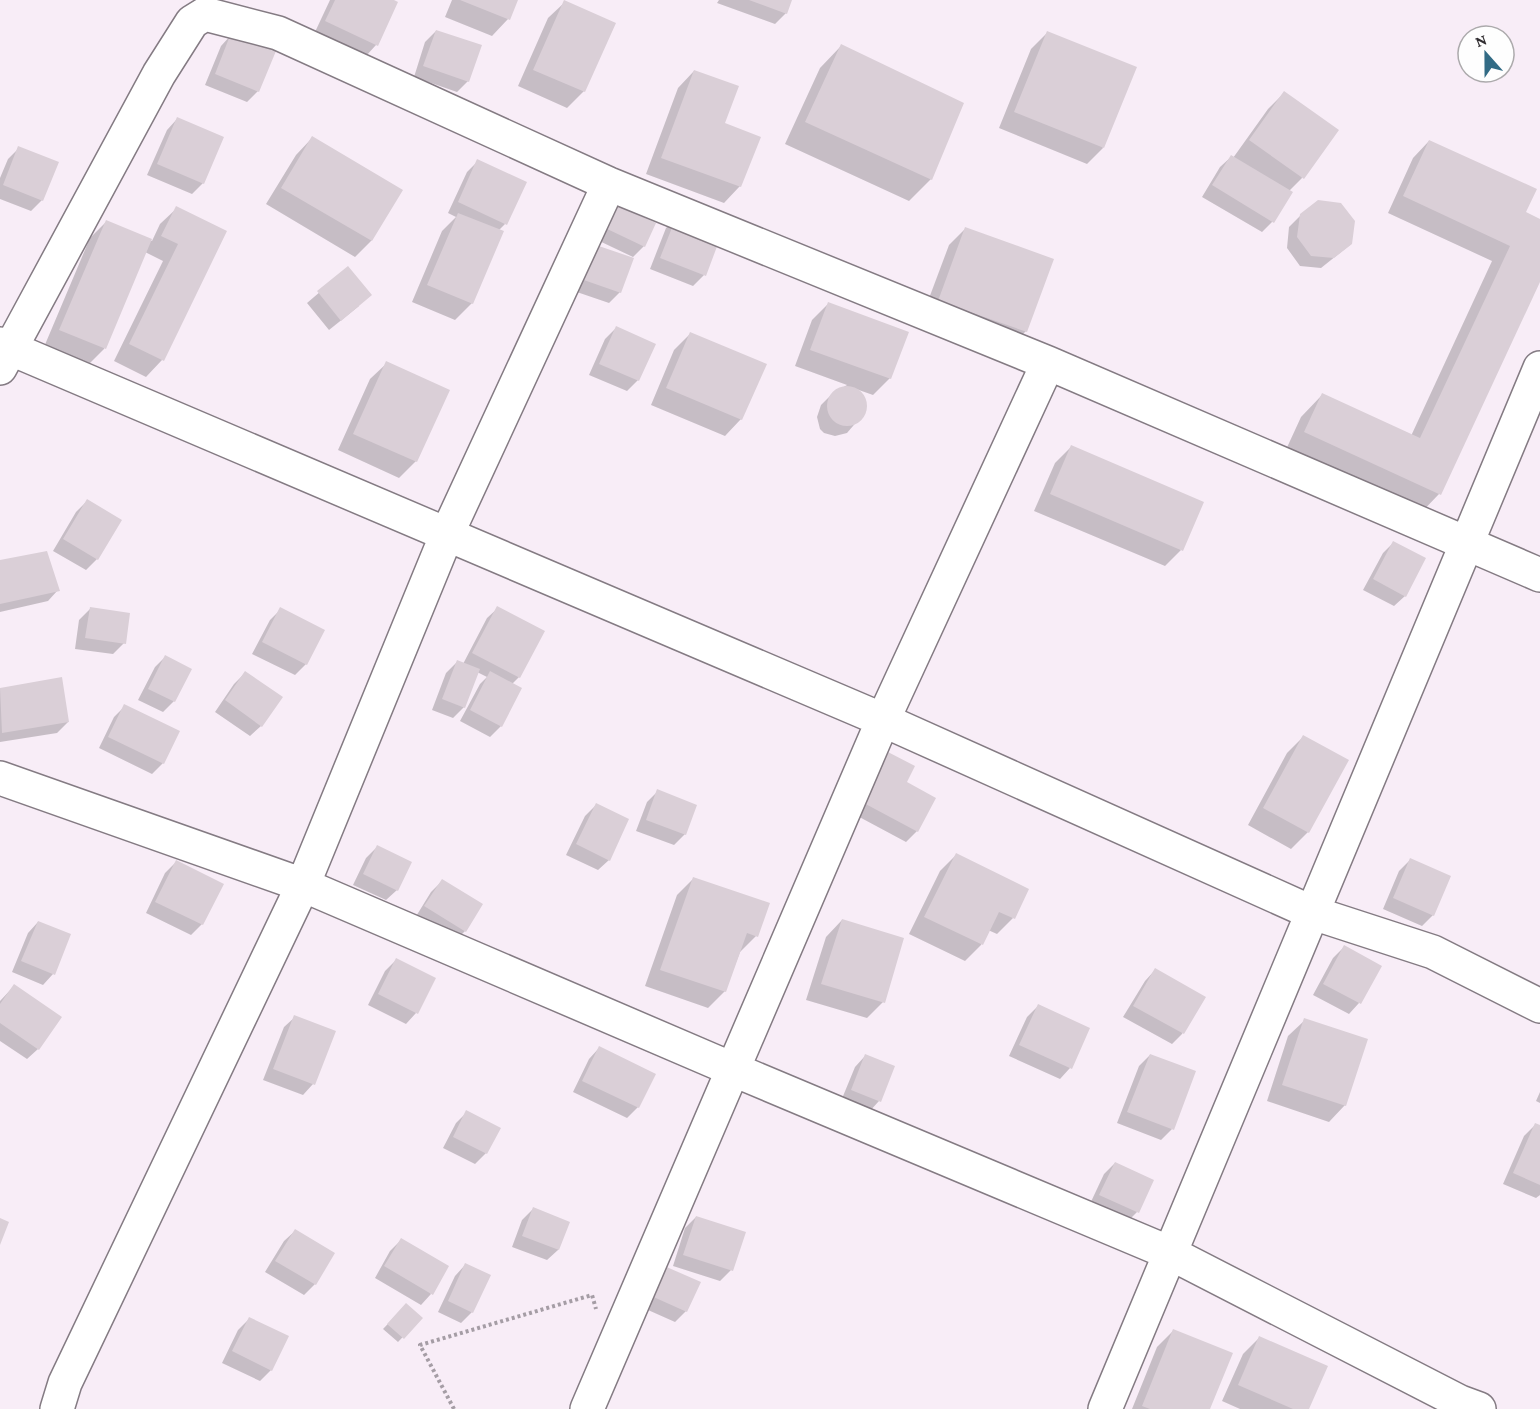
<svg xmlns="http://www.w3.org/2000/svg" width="1540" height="1409" font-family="'Crimson Pro',serif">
	<rect width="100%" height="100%" fill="#f8edf7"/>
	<path fill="#0003" d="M330 0H390L376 45 366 56 315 32Z
		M452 0H516L508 19 492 36 445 17Z
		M719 0H791L786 13 775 24 717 3Z
		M565 2 584 91 567 108 518 86 548 18Z
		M436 31 468 81 457 92 414 77 425 42Z
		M1047 33 1103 148 1087 164 999 128 1031 49Z
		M231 35 258 91 247 102 205 85 221 46Z
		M841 46 931 179 909 201 785 144 820 68Z
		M694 71 723 124 740 186 724 203 646 174 678 88Z
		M1284 93 1302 178 1289 191 1272 222 1262 232 1202 197 1220 167 1231 157 1233 158 1268 109Z
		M177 119 203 183 192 194 147 175 167 130Z
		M312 138 401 191 371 241 355 257 266 204 296 155Z
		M1429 141 1521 218 1540 220V278L1439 494 1418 516 1284 454 1301 417 1322 395 1411 436 1492 261 1388 213 1413 158Z
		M19 148 42 200 31 211 0 199V178L8 159Z
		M478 161 505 224 498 231 472 303 455 320 412 302 442 231 456 217 448 213 467 172Z
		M177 208 225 231 162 360 146 377 114 361 163 261 145 252 104 349 88 365 44 347 90 238 106 222 152 241 160 224Z
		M1301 215 1351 244 1321 268 1300 266 1287 248 1289 227Z
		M603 216 644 246 633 257 593 238Z
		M677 217 704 275 693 286 650 269 666 228Z
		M965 229 1026 331 1009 348 922 317 949 245Z
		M580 255 620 292 609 303 568 289Z
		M348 268 359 306 329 330 307 303Z
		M828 304 890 378 873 395 856 389 865 399V412L847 433 835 436 824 433 820 429 817 417 821 405 832 394 847 385 795 366 812 320Z
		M616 328 638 380 627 391 589 375 605 339Z
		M690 334 741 419 725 436 651 405 674 350Z
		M387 363 416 461 399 478 338 450 370 379Z
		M1071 447 1181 550 1165 566 1034 511 1055 463Z
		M87 501 97 559 86 570 53 551 76 512Z
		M1393 543 1405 596 1394 606 1363 590 1383 553Z
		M0 561 58 590 48 601 0 612Z
		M498 608 519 677 512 684 501 726 490 737 460 721 480 684 487 677 477 672 464 707 453 718 432 710 446 673 457 662 463 664 487 618Z
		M90 609 124 643 113 654 75 649 79 620Z
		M281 609 306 664 295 675 252 654 270 620Z
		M165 657 174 701 163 712 138 700 155 667Z
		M245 673 261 726 250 736 215 712 234 684Z
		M61 679 68 722 57 733 0 742V689Z
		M125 706 163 763 152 774 99 748 114 717Z
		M1303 737 1308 832 1291 849 1248 825 1287 753Z
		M876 764 904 783 917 831 906 842 850 812Z
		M658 791 685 834 674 845 636 831 647 802Z
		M596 805 609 860 598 870 566 855 585 816Z
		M377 847 397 890 386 900 353 885 366 858Z
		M956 855 1013 918 997 934 988 930 981 945 965 961 909 934 940 871Z
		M1410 860 1433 915 1422 926 1383 909 1399 871Z
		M176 862 202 924 191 935 146 913 165 873Z
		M693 879 756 936 740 952 725 991 708 1008 645 986 677 895Z
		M442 881 465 931 454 942 415 918 431 892Z
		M842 920 883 1002 867 1018 806 1000 826 937Z
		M38 922 53 974 43 985 12 972 28 933Z
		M1344 947 1359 1003 1349 1014 1313 995 1333 958Z
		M396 960 416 1013 406 1024 368 1005 385 971Z
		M1155 970 1204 997 1182 1034 1172 1044 1123 1017 1145 981Z
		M14 986 38 1049 27 1059 0 1041V1001Z
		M1038 1006 1070 1068 1060 1079 1009 1056 1027 1017Z
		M295 1017 313 1084 303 1095 263 1080 284 1027Z
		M1305 1020 1345 1105 1329 1122 1267 1101 1288 1036Z
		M599 1048 638 1107 627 1118 573 1092 589 1059Z
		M1150 1055 1172 1129 1161 1140 1117 1123 1139 1066Z
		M865 1056 879 1101 869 1112 841 1101 855 1067Z
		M1540 1092V1103L1536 1101Z
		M467 1112 486 1153 475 1164 443 1148 456 1123Z
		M1535 1125 1540 1127V1195L1536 1198 1503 1184 1524 1136Z
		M1115 1163 1152 1180 1137 1212 1126 1223 1089 1206 1104 1174Z
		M533 1209 568 1222 558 1250 547 1260 512 1247 522 1220Z
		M696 1217 731 1270 720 1281 673 1266 685 1228Z
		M295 1231 315 1284 304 1295 265 1272 284 1241Z
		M401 1240 431 1294 421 1305 375 1278 390 1251Z
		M465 1265 472 1312 461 1323 438 1312 455 1276Z
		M652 1278 686 1311 675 1322 639 1306Z
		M406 1305 421 1318 398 1342 383 1329Z
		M249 1319 271 1370 260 1381 222 1363 238 1330Z
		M1173 1331 1209 1409H1132L1157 1347Z
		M1260 1337 1307 1409H1240L1222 1401 1243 1354Z"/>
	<path fill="#dacfd7" d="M335 0H394L398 2 378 46 325 21Z
		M460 0H518L510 20Z
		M564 0 616 23 585 92 533 70Z
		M749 0H792L787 14Z
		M436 30 482 45 469 82 423 66Z
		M1047 31 1137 67 1104 148 1014 112Z
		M231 33 276 51 259 92 215 74Z
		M841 44 964 103 932 180 805 122Z
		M694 70 739 86 725 123 761 137 741 187 661 158Z
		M1284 91 1339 130 1304 179 1249 140Z
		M177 117 224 137 204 184 157 164Z
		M312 136 403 190 372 241 281 188Z
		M1429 140 1537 189 1526 212 1540 219V282L1441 495 1304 432 1322 393 1420 438 1510 246 1403 196Z
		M18 146 59 162 43 201 3 185Z
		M1231 155 1293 192 1274 223 1212 185Z
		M477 159 527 182 507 225 458 202Z
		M1318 200 1341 203 1355 221 1352 244 1334 258 1311 256 1297 237 1300 214Z
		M614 204 656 223 645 247 603 227Z
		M176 206 227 231 164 361 129 344 178 244 161 236Z
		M458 213 504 231 473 304 427 285Z
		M677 215 722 233 706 276 660 258Z
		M106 220 152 239 106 349 59 330Z
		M965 227 1054 259 1027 332 938 301Z
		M590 243 634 258 621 293 578 278Z
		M348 266 372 295 341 321 317 291Z
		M828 302 909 332 891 379 810 350Z
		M616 326 656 344 639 381 599 364Z
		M690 332 767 364 742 420 666 388Z
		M386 361 450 390 417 462 353 434Z
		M827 406a20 20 0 1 1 40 0a20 20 0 1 1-40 0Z
		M1071 445 1204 502 1183 551 1050 494Z
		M87 499 122 520 98 560 63 539Z
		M1393 541 1426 558 1406 597 1373 579Z
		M47 551 60 591 0 604V560Z
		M497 606 545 631 520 678 472 653Z
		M90 607 130 613 126 644 85 638Z
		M280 607 325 630 307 665 262 642Z
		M165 655 192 669 175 702 148 689Z
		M457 660 480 669 465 708 442 699Z
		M245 671 283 697 262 727 225 700Z
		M490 671 522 688 502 727 470 710Z
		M62 677 69 722 2 733 0 688Z
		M124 704 180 731 164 764 108 737Z
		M1303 735 1349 760 1309 833 1263 808Z
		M886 751 915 766 907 782 936 798 918 832 860 801Z
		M657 789 697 805 686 835 646 820Z
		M596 803 629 819 610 861 576 844Z
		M377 845 412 862 398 891 363 874Z
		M956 853 1029 889 1015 919 999 912 983 945 924 917Z
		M1410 858 1451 876 1434 916 1393 898Z
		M176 860 224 884 203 925 155 902Z
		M693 877 770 903 758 937 747 933 726 992 660 970Z
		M442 879 483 904 466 932 424 906Z
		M842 919 904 938 885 1003 821 984Z
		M38 921 71 934 55 975 21 961Z
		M1344 945 1382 966 1361 1004 1323 984Z
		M396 958 436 978 418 1014 378 994Z
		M1155 968 1206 997 1184 1034 1133 1006Z
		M14 984 62 1017 39 1050 0 1023V1004Z
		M1038 1004 1090 1028 1072 1069 1019 1045Z
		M294 1015 336 1031 315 1085 273 1069Z
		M1304 1018 1368 1039 1346 1106 1282 1085Z
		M599 1046 656 1074 639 1108 582 1081Z
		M865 1054 895 1066 881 1102 851 1090Z
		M1150 1054 1196 1071 1174 1130 1127 1112Z
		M466 1110 501 1128 487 1154 453 1137Z
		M1535 1123 1540 1125V1185L1513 1173Z
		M1115 1162 1154 1180 1139 1213 1099 1195Z
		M533 1207 570 1222 559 1250 522 1236Z
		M696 1216 746 1232 733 1271 683 1255Z
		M0 1218 9 1222 0 1245Z
		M295 1229 335 1253 316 1285 275 1261Z
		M401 1238 449 1266 433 1295 384 1266Z
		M465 1263 491 1275 473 1313 448 1301Z
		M662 1265 701 1282 687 1312 649 1295Z
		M406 1303 423 1318 404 1339 387 1324Z
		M249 1317 289 1336 272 1371 232 1351Z
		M1173 1329 1233 1353 1210 1409H1150L1142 1406Z
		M1259 1336 1328 1366 1309 1409H1293L1238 1385Z"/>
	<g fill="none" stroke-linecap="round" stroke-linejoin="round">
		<g stroke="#847b83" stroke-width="36">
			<path id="minor" d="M0 344 883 720 1313 913 1433 952 1540 1006
				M0 368 159 74 192 22 205 14 278 33 609 184 1048 363 1540 575
				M0 778 303 885 732 1069 1170 1253 1460 1402 1479 1409
				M57 1409 65 1383 303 885 447 534 609 184
				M587 1409 883 720 1048 363
				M1105 1409 1540 368"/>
		</g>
		<path stroke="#a59da5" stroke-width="4" stroke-dasharray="3 3" stroke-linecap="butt" d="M454 1409 420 1345 592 1295 596 1309"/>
		<use href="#minor" stroke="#fff" stroke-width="33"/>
	</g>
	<g transform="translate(1486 54) rotate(339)"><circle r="28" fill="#fefefe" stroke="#acaaac" stroke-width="1.5"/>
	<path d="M0-4.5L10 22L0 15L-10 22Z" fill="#326b85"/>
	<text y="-9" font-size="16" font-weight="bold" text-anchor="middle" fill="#312d31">N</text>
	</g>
</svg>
